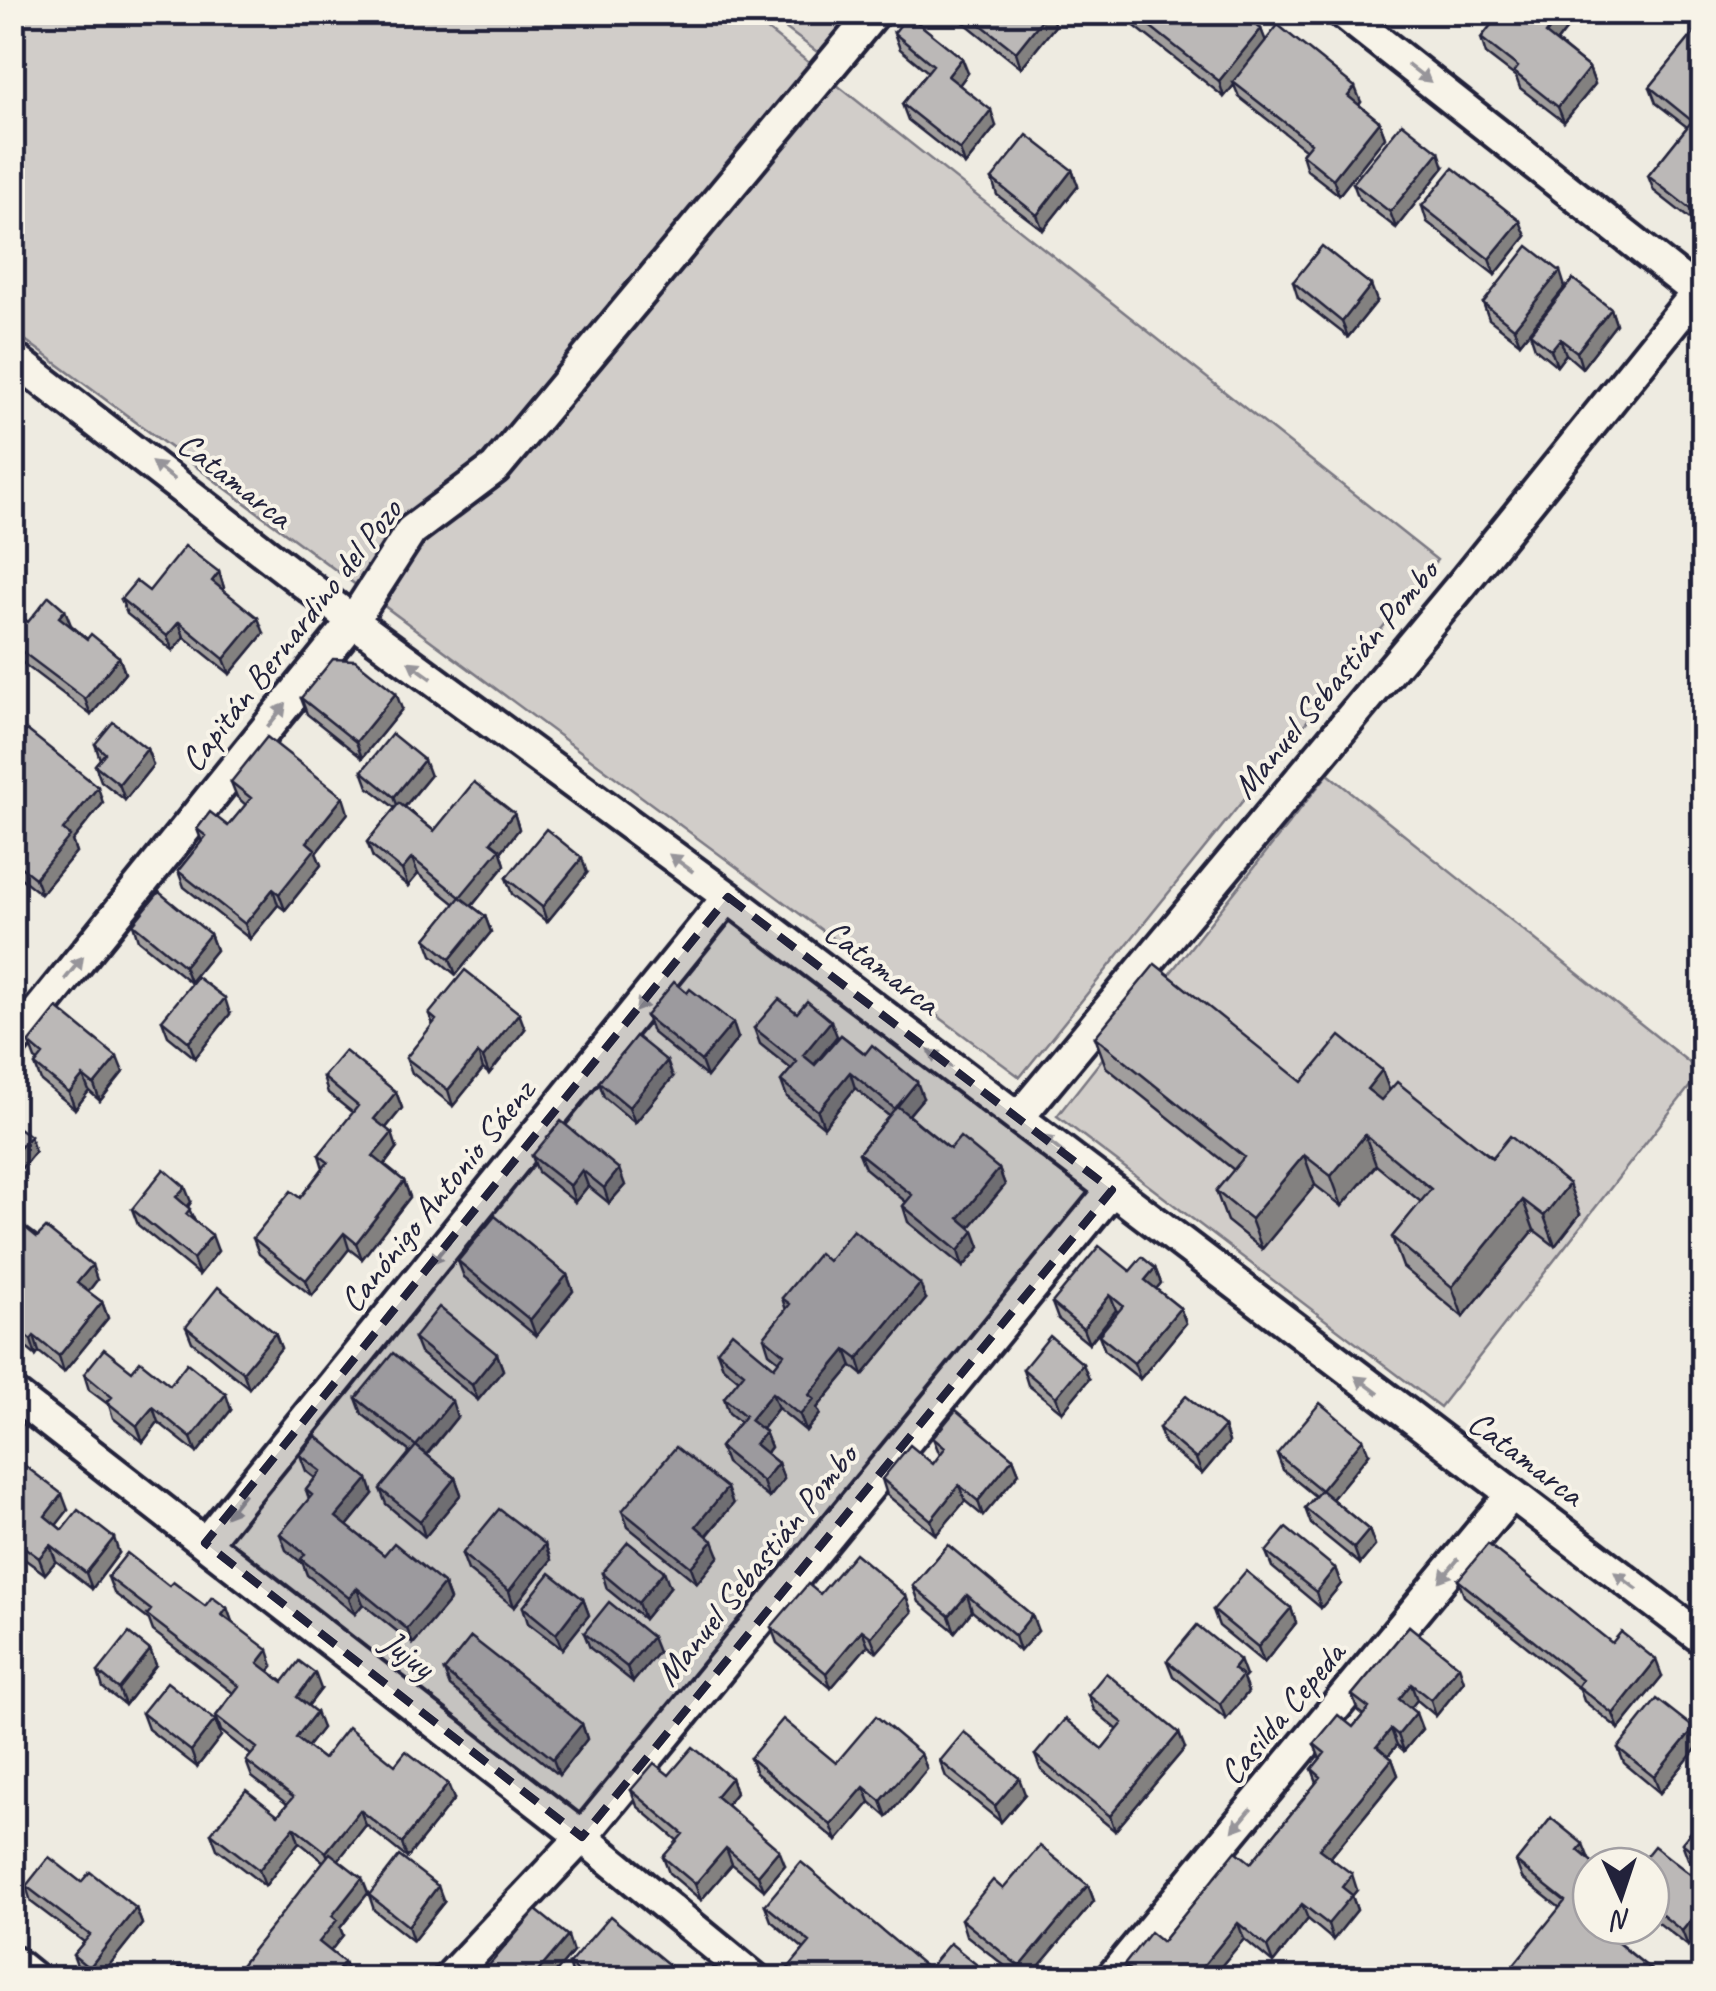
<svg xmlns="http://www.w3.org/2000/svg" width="1716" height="1991" font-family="Caveat,sans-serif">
	<rect width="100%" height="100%" fill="#eeebe1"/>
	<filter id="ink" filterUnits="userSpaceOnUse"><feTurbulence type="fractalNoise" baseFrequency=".01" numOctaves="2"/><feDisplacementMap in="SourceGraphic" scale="20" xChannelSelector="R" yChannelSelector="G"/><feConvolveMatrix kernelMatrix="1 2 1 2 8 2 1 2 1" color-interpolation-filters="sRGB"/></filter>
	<g filter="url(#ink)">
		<path fill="#d1cdc9" stroke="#7a7882" stroke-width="2.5" d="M13 13H746L1437 560 1020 1077 13 331Z
			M765 13H857L824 57Z
			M1328 774 1701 1072 1440 1407 1057 1116Z"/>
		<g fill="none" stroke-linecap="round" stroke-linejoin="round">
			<g stroke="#22223b" stroke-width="38">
				<path id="minor" d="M1342 12 1697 292
					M12 357 353 621 728 897 1704 1640
					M12 1044 353 621 411 531 495 468 875 12
					M1018 1118 1463 583 1704 284
					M12 1393 582 1837 754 1978
					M205 1543 728 897
					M12 1961 33 1978
					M449 1978 582 1837 1112 1190
					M1111 1978 1511 1495"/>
			</g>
			<use href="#minor" stroke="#f7f3e8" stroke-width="30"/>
		</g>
		<path fill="#a19e9d" stroke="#22223b" stroke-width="2.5" d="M951 12H1050L1055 26 1021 68Z
			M1117 12H1266L1256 25 1261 29 1265 41 1361 102 1359 105 1379 121 1385 137 1339 195 1307 170 1302 154 1305 149 1239 97 1234 85 1224 97Z
			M1501 12H1572L1574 20 1557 42 1589 68 1595 84 1564 122 1520 88 1516 77 1486 54 1481 38Z
			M1699 27 1700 227 1654 191 1648 176 1687 127 1656 103 1650 87Z
			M894 33 968 73 959 85 996 126 965 165 908 120 902 104 928 72 900 49Z
			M1444 167 1396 228 1359 199 1353 183Z
			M1072 170 1078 186 1043 230 997 195 992 179Z
			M1422 206 1526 236 1495 275 1427 222Z
			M1293 282 1377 301 1348 337 1298 298Z
			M1565 287 1520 343 1489 319 1483 303Z
			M1611 309 1616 324 1582 368 1566 354 1557 366 1535 348 1530 333Z
			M219 572 224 588 223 590 264 633 230 674 184 637 173 651 127 614 121 599Z
			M12 610 28 622 71 625 87 639 119 657 125 673 91 715 12 655Z
			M301 698 402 709 362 758 307 714Z
			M95 744 147 749 153 765 125 800 101 781 95 765 100 759Z
			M12 748 103 803 72 841 76 852 41 894 12 871Z
			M362 771 430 776 405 807 434 831 514 813 519 829 501 852 505 865 472 906 485 916 491 932 456 975 432 955 426 939 455 904 418 874 408 886 373 858 367 842 395 808 368 787Z
			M231 782 348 813 316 853 321 865 285 910 278 905 250 939 184 887 178 871 202 842 197 829 228 826 246 805 237 797Z
			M587 873 547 922 512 894 506 878Z
			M133 924 210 934 216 950 190 982 138 940Z
			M797 1013 837 1036 814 1064 815 1065 841 1035 923 1098 909 1115 950 1149 999 1169 1005 1185 970 1227 980 1247 963 1267 908 1222 903 1206 906 1202 865 1168 859 1153 889 1116 855 1088 824 1127 787 1097 781 1081 791 1069 760 1044 754 1028Z
			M230 1014 195 1058 168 1036 162 1020Z
			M429 1014 525 1029 489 1074 483 1069 453 1106 412 1073 406 1058 433 1025Z
			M646 1016 738 1038 707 1077 652 1032Z
			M1095 1037 1302 1082 1390 1090 1580 1214 1555 1246 1534 1230 1463 1317 1403 1267 1392 1237 1421 1202 1376 1165 1342 1206 1315 1185 1262 1249 1227 1221 1216 1191 1234 1170 1106 1067Z
			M29 1043 123 1072 100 1101 89 1091 75 1109 41 1081 35 1065 38 1061 35 1059Z
			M323 1077 396 1092 402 1108 386 1128 397 1148 384 1165 404 1181 410 1197 362 1259 349 1249 312 1296 259 1254 253 1238 300 1198 323 1168 319 1155 353 1113 328 1093Z
			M673 1077 635 1123 604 1097 599 1082Z
			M532 1156 625 1185 609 1203 588 1186 575 1202 538 1172Z
			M191 1202 188 1207 195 1221 218 1251 199 1275 138 1225 132 1209Z
			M12 1217 97 1280 88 1292 102 1302 108 1318 64 1372 39 1352 36 1356 12 1336Z
			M458 1261 567 1275 573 1291 536 1336 464 1277Z
			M828 1261 926 1299 863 1375 852 1366 817 1408 820 1414 806 1431 778 1408 762 1429 765 1432 771 1447 766 1454 778 1463 784 1479 769 1498 726 1463 720 1447 740 1422 729 1413 724 1398 739 1380 723 1367 717 1351 774 1367 779 1361 769 1353 764 1337 786 1310 782 1298Z
			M1155 1268 1161 1283 1156 1289 1180 1308 1186 1323 1140 1379 1105 1351 1099 1335 1118 1312 1116 1310 1089 1344 1058 1319 1052 1303 1130 1271Z
			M186 1327 275 1333 281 1348 249 1388 192 1342Z
			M414 1338 497 1354 503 1370 478 1400 420 1353Z
			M1023 1369 1089 1379 1062 1412 1028 1385Z
			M132 1371 170 1385 231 1410 197 1453 158 1422 143 1442 113 1418 109 1405 89 1390 84 1374Z
			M356 1398 457 1417 427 1455 455 1478 461 1494 425 1537 386 1504 380 1489 410 1452 362 1414Z
			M1224 1427 1229 1442 1202 1474 1164 1443 1159 1428Z
			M933 1438 1013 1458 1019 1473 983 1516 965 1501 936 1535 887 1495 882 1479 933 1464 940 1455Z
			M1277 1454H1369L1332 1499 1369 1530 1375 1546 1360 1564 1311 1524 1305 1508 1315 1496 1283 1470Z
			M300 1455 373 1494 347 1526 384 1555 444 1584 450 1600 413 1644 363 1604 355 1614 307 1575 303 1564 286 1550 280 1534 309 1499 306 1490 315 1478 306 1471Z
			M12 1456 68 1510 56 1525 62 1530 119 1553 92 1589 56 1561 45 1574 12 1550Z
			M733 1504 707 1536 719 1556 697 1583 628 1527 622 1511Z
			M545 1544 551 1560 514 1607 468 1570 462 1554Z
			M948 1545 1038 1631 1020 1651 972 1611 955 1632 919 1602 913 1586Z
			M1266 1552 1335 1568 1341 1584 1321 1608 1272 1567Z
			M602 1573 670 1587 644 1619 607 1589Z
			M108 1577 169 1586 205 1606 227 1608 232 1623 273 1666 269 1671 283 1682 321 1689 308 1706 322 1728 307 1747 323 1759 395 1765 454 1799 407 1858 366 1825 338 1860 368 1893 340 1928 343 1935 330 1951 344 1962 350 1978H231L324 1862 299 1842 265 1886 217 1849 211 1833 278 1815 287 1804 252 1777 246 1761 251 1755 221 1731 216 1716 233 1693 153 1631 149 1620 114 1593Z
			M1458 1580 1612 1643 1662 1676 1619 1729 1584 1701 1580 1689 1464 1596Z
			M820 1594 912 1612 877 1652 868 1645 831 1688 777 1643 771 1627Z
			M583 1599 589 1615 562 1649 528 1623 523 1607Z
			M1291 1608 1296 1623 1264 1663 1219 1626 1213 1610Z
			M1409 1626 1464 1681 1436 1716 1417 1700 1410 1708 1422 1729 1404 1751 1397 1745 1388 1756 1392 1759 1398 1775 1331 1857 1357 1890 1352 1896 1357 1910 1333 1940 1308 1919 1273 1963 1244 1939 1211 1978H1129L1124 1965 1162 1942 1251 1863 1317 1782 1312 1769 1320 1759 1314 1744 1353 1727 1363 1715 1358 1711 1352 1695Z
			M584 1633 658 1652 633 1682 590 1648Z
			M150 1650 156 1665 125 1705 103 1688 98 1672Z
			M1167 1661 1246 1676 1243 1679 1248 1692 1226 1719 1173 1676Z
			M444 1671 582 1724 587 1739 559 1775 450 1686Z
			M1088 1695 1185 1748 1115 1831 1041 1770 1035 1755 1102 1749 1118 1730 1094 1710Z
			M142 1713 215 1720 221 1736 197 1767 148 1729Z
			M1700 1744 1660 1793 1624 1763 1618 1748Z
			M921 1754 927 1769 887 1817 870 1802 837 1841 756 1773 750 1758 836 1763Z
			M940 1761 1025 1794 1001 1822 946 1777Z
			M669 1775 731 1778 736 1793 727 1805 785 1865 764 1890 732 1864 701 1900 669 1873 663 1857 678 1841 637 1806 631 1790Z
			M1704 1816V1871L1688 1859 1682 1843Z
			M1551 1818 1591 1926H1598L1655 1973 1657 1978H1503L1560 1908 1522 1878 1516 1862Z
			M1651 1866 1704 1885V1927L1688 1946 1651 1917Z
			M1088 1885 1094 1901 1029 1978H1020L966 1935 961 1919 1003 1889Z
			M26 1886 136 1908 142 1924 99 1978H89L79 1971 73 1955 84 1942 31 1902Z
			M369 1895 444 1902 413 1941 374 1910Z
			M765 1905 928 1969 993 1978H789L786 1971 804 1949 771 1921Z
			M573 1952 551 1978H489L486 1969Z
			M569 1964 685 1978H574Z"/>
		<path fill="#838180" stroke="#22223b" stroke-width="2.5" d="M1048 12H1050L1055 26 1021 68 1016 52Z
			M1248 12 1266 13 1251 32 1245 16Z
			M1562 12H1572L1574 20 1551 49 1546 34Z
			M1261 29 1267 44 1233 82 1234 85 1224 97 1219 81Z
			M962 58 968 73 954 92 948 76Z
			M1589 68 1595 84 1564 122 1558 107Z
			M1355 87 1361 102 1353 112 1348 96Z
			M1704 106V129L1692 121Z
			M991 110 996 126 965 165 960 150Z
			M1379 121 1385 137 1339 195 1333 179Z
			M1439 152 1444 167 1396 228 1390 212Z
			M1072 170 1078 186 1043 230 1037 215Z
			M1704 200V223L1700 227 1694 212Z
			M1520 221 1526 236 1495 275 1489 259Z
			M1560 271 1565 287 1520 343 1514 328Z
			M1371 285 1377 301 1348 337 1342 322Z
			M1611 309 1616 324 1582 368 1577 352Z
			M1560 339 1566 354 1557 366 1551 350Z
			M219 572 224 588 218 597 212 581Z
			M65 610 71 625 65 633 59 617Z
			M258 618 264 633 230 674 224 659Z
			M179 622 184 637 173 651 167 636Z
			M119 657 125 673 91 715 85 699Z
			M396 693 402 709 362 758 356 742Z
			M147 749 153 765 125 800 119 784Z
			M424 760 430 776 400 812 394 797Z
			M98 787 103 803 72 841 76 852 41 894 35 878 63 830Z
			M343 797 348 813 316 853 321 865 285 910 279 894 307 842Z
			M514 813 519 829 501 852 505 865 466 913 460 897 491 842Z
			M412 858 418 874 408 886 402 870Z
			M582 858 587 873 547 922 542 907Z
			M273 889 278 905 250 939 245 924Z
			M485 916 491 932 456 975 450 959Z
			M210 934 216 950 190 982 184 966Z
			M225 998 230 1014 195 1058 189 1042Z
			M519 1013 525 1029 489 1074 483 1058Z
			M831 1021 837 1036 809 1071 803 1055Z
			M733 1023 738 1038 707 1077 701 1061Z
			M478 1053 483 1069 453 1106 448 1090Z
			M117 1057 123 1072 100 1101 94 1085Z
			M667 1061 673 1077 635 1123 629 1107Z
			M1382 1070 1393 1100 1378 1119 1367 1089Z
			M850 1072 855 1088 824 1127 818 1111Z
			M83 1076 89 1091 75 1109 69 1093Z
			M917 1082 923 1098 900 1125 895 1109Z
			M396 1092 402 1108 380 1135 374 1119Z
			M392 1133 397 1148 379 1172 373 1156Z
			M1365 1135 1376 1165 1342 1206 1331 1176Z
			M30 1136 35 1152 12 1180V1157Z
			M1304 1155 1315 1185 1262 1249 1251 1219Z
			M619 1169 625 1185 609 1203 604 1188Z
			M999 1169 1005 1185 964 1234 959 1218Z
			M582 1170 588 1186 575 1202 570 1186Z
			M404 1181 410 1197 362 1259 356 1243Z
			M1569 1184 1580 1214 1555 1246 1544 1216Z
			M185 1187 191 1202 182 1213 176 1197Z
			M1523 1200 1534 1230 1463 1317 1452 1287Z
			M974 1231 980 1247 963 1267 958 1251Z
			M344 1233 349 1249 312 1296 306 1280Z
			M212 1235 218 1251 199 1275 193 1259Z
			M92 1265 97 1280 83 1298 77 1283Z
			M1155 1268 1161 1283 1151 1295 1145 1280Z
			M567 1275 573 1291 536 1336 530 1320Z
			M920 1284 926 1299 863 1375 858 1359Z
			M1110 1295 1116 1310 1089 1344 1083 1329Z
			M102 1302 108 1318 64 1372 59 1356Z
			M1180 1308 1186 1323 1140 1379 1134 1363Z
			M275 1333 281 1348 249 1388 243 1372Z
			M34 1336 39 1352 36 1356 31 1340Z
			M846 1350 852 1366 817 1408 820 1414 806 1431 800 1415 809 1395Z
			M497 1354 503 1370 478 1400 472 1385Z
			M1083 1364 1089 1379 1062 1412 1056 1397Z
			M772 1393 778 1408 756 1436 750 1420Z
			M226 1394 231 1410 197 1453 191 1438Z
			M452 1401 457 1417 421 1461 416 1446Z
			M153 1407 158 1422 143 1442 137 1426Z
			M1224 1427 1229 1442 1202 1474 1196 1459Z
			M765 1432 771 1447 761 1460 755 1444Z
			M1363 1439 1369 1454 1327 1505 1321 1490Z
			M1013 1458 1019 1473 983 1516 978 1501Z
			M778 1463 784 1479 769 1498 763 1482Z
			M455 1478 461 1494 425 1537 420 1521Z
			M368 1479 373 1494 342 1532 336 1517Z
			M959 1485 965 1501 936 1535 931 1520Z
			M727 1488 733 1504 701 1542 696 1526Z
			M62 1494 68 1510 51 1532 45 1516Z
			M1369 1530 1375 1546 1360 1564 1354 1548Z
			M114 1538 119 1553 92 1589 86 1573Z
			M713 1541 719 1556 697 1583 691 1567Z
			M545 1544 551 1560 514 1607 509 1591Z
			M50 1545 56 1561 45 1574 39 1558Z
			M1335 1568 1341 1584 1321 1608 1316 1592Z
			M664 1571 670 1587 644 1619 638 1603Z
			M444 1584 450 1600 413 1644 407 1629Z
			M357 1588 363 1604 355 1614 349 1598Z
			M967 1595 972 1611 955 1632 949 1616Z
			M906 1596 912 1612 877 1652 871 1637Z
			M583 1599 589 1615 562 1649 556 1634Z
			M227 1608 233 1624 222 1615Z
			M1291 1608 1296 1623 1264 1663 1258 1647Z
			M1032 1615 1038 1631 1020 1651 1015 1636Z
			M862 1630 868 1645 831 1688 826 1673Z
			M652 1637 658 1652 633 1682 627 1667Z
			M150 1650 156 1665 125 1705 119 1689Z
			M268 1650 273 1666 263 1678 258 1663Z
			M1240 1660 1246 1676 1243 1679 1248 1692 1226 1719 1220 1704 1233 1669Z
			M1656 1660 1662 1676 1619 1729 1613 1714Z
			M1459 1666 1464 1681 1436 1716 1431 1700Z
			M315 1673 321 1689 303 1712 297 1697Z
			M1411 1684 1417 1700 1405 1715 1399 1699Z
			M316 1712 322 1728 302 1754 296 1738Z
			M1416 1713 1422 1729 1404 1751 1398 1735Z
			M215 1720 221 1736 197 1767 191 1751Z
			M582 1724 587 1739 559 1775 553 1759Z
			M1694 1728 1700 1744 1660 1793 1654 1777Z
			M1391 1729 1397 1745 1383 1762 1377 1746Z
			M1179 1733 1185 1748 1115 1831 1110 1816Z
			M921 1754 927 1769 887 1817 881 1801Z
			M1392 1759 1398 1775 1325 1864 1319 1849Z
			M731 1778 736 1793 721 1811 716 1796Z
			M1019 1778 1025 1794 1001 1822 995 1806Z
			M448 1784 454 1799 407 1858 402 1843Z
			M864 1787 870 1802 837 1841 831 1825Z
			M12 1800 17 1812 12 1818Z
			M360 1810 366 1825 332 1868 326 1852Z
			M294 1827 299 1842 265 1886 259 1870Z
			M1583 1844 1589 1859 1578 1850Z
			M726 1848 732 1864 701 1900 695 1884Z
			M779 1850 785 1865 764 1890 758 1875Z
			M1352 1874 1357 1890 1352 1896 1357 1910 1333 1940 1328 1924 1342 1887Z
			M362 1878 368 1893 340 1928 343 1935 325 1958 319 1942 332 1916Z
			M1088 1885 1094 1901 1029 1978H1024L1020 1967Z
			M438 1886 444 1902 413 1941 408 1926Z
			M1302 1904 1308 1919 1273 1963 1267 1947Z
			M1704 1904V1927L1688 1946 1682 1931Z
			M136 1908 142 1924 99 1978H93L89 1968Z
			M1238 1923 1244 1939 1211 1978H1201L1199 1971Z
			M568 1936 573 1952 551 1978H535L534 1976Z
			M344 1962 350 1978H335L334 1976Z
			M1562 1969 1565 1978H1554Z
			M526 1970 529 1978H518Z"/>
		<path fill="#bbb8b7" stroke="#22223b" stroke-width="2.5" d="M965 12H1048L1016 52Z
			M1132 12H1248L1245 16 1261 29 1219 81Z
			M1501 12H1562L1546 34 1589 68 1558 107 1514 72 1518 67 1481 38Z
			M908 15 962 58 948 76 991 110 960 150 902 104 933 65 894 33Z
			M1278 25 1355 87 1348 96 1379 121 1333 179 1302 154 1311 143 1233 82Z
			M1699 27 1704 31V106L1692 121 1650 87Z
			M1692 121 1704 130V200L1694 212 1648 176Z
			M1402 123 1439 152 1390 212 1353 183Z
			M1027 135 1072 170 1037 215 992 179Z
			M1453 168 1520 221 1489 259 1422 206Z
			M1322 246 1371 285 1342 322 1293 282Z
			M1528 246 1560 271 1514 328 1483 303Z
			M1573 279 1611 309 1577 352 1560 339 1551 350 1530 333Z
			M185 546 219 572 212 581 258 618 224 659 179 622 167 636 121 599 136 581 149 591Z
			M49 596 65 610 59 617 87 639 91 634 119 657 85 699 12 644V610L28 622Z
			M333 659 355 660 396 693 356 742 301 698Z
			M113 722 147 749 119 784 95 765 105 753 95 744Z
			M27 730 98 787 63 830 70 836 35 878 12 860V748Z
			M392 734 424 760 394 797 362 771Z
			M267 737 343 797 307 842 315 849 279 894 273 889 245 924 178 871 206 836 197 829 210 812 228 826 251 798 231 782Z
			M474 782 514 813 491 842 500 849 460 897 412 858 402 870 367 842 399 803 434 831Z
			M546 829 582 858 542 907 506 878Z
			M159 892 210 934 184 966 133 924Z
			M460 897 485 916 450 959 426 939Z
			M1155 964 1302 1082 1340 1036 1382 1070 1367 1089 1381 1100 1397 1082 1492 1158 1510 1136 1569 1184 1544 1216 1523 1200 1452 1287 1392 1237 1431 1189 1365 1135 1331 1176 1304 1155 1251 1219 1216 1191 1244 1157 1095 1037Z
			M465 970 519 1013 483 1058 478 1053 448 1090 406 1058 436 1020 429 1014Z
			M197 977 225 998 189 1042 162 1020Z
			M674 982 687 993 690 989 733 1023 701 1061 646 1016Z
			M779 999 797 1013 807 1001 831 1021 803 1055 815 1065 841 1035 865 1054 872 1045 917 1082 895 1109 850 1072 818 1111 781 1081 797 1062 754 1028Z
			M57 1008 117 1057 94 1085 83 1076 69 1093 35 1065 43 1055 29 1043Z
			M636 1036 667 1061 629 1107 599 1082Z
			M345 1051 396 1092 374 1119 392 1133 373 1156 404 1181 356 1243 344 1233 306 1280 253 1238 291 1191 300 1198 328 1162 319 1155 358 1106 323 1077Z
			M897 1106 950 1149 960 1137 999 1169 959 1218 974 1231 958 1251 903 1206 912 1195 859 1153Z
			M561 1121 619 1169 604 1188 582 1170 570 1186 532 1156Z
			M12 1123 30 1136 12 1157Z
			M164 1169 185 1187 176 1197 190 1209 186 1214 212 1235 193 1259 132 1209Z
			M495 1216 567 1275 530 1320 458 1261Z
			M12 1217 37 1237 46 1228 92 1265 77 1283 102 1302 59 1356 34 1336 31 1340 12 1325Z
			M853 1230 920 1284 858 1359 846 1350 809 1395 814 1399 800 1415 772 1393 750 1420 765 1432 755 1444 778 1463 763 1482 720 1447 745 1416 724 1398 744 1373 717 1351 732 1332 774 1367 784 1354 764 1337 790 1304 782 1298 819 1253 828 1261Z
			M1099 1246 1130 1271 1142 1257 1155 1268 1145 1280 1180 1308 1134 1363 1099 1335 1123 1306 1110 1295 1083 1329 1052 1303Z
			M218 1287 275 1333 243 1372 186 1327Z
			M439 1307 497 1354 472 1385 414 1338Z
			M1050 1336 1083 1364 1056 1397 1023 1369Z
			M104 1349 132 1371 140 1361 170 1385 187 1363 226 1394 191 1438 153 1407 137 1426 107 1402 112 1397 84 1374Z
			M393 1353 452 1401 416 1446 356 1398Z
			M1186 1396 1224 1427 1196 1459 1159 1428Z
			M1320 1403 1363 1439 1321 1490 1277 1454Z
			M956 1410 1013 1458 978 1501 959 1485 931 1520 882 1479 910 1445 933 1464 945 1448 933 1438Z
			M316 1436 368 1479 336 1517 384 1555 394 1543 444 1584 407 1629 357 1588 349 1598 301 1559 305 1554 280 1534 312 1495 306 1490 321 1471 300 1455Z
			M416 1446 455 1478 420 1521 380 1489Z
			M676 1447 727 1488 696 1526 713 1541 691 1567 622 1511Z
			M12 1456 62 1494 45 1516 62 1530 78 1510 114 1538 86 1573 50 1545 39 1558 12 1538Z
			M1321 1490 1369 1530 1354 1548 1305 1508Z
			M499 1509 545 1544 509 1591 462 1554Z
			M1286 1528 1335 1568 1316 1592 1266 1552Z
			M628 1542 664 1571 638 1603 602 1573Z
			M1488 1544 1612 1643 1621 1632 1656 1660 1613 1714 1578 1686 1582 1680 1458 1580Z
			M948 1545 1032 1615 1015 1636 967 1595 949 1616 913 1586Z
			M127 1553 169 1586 173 1582 205 1606 212 1597 227 1608 222 1615 268 1650 258 1663 283 1682 299 1661 315 1673 297 1697 316 1712 296 1738 323 1759 348 1727 395 1765 406 1751 448 1784 402 1843 360 1810 326 1852 294 1827 259 1870 211 1833 246 1790 278 1815 293 1797 246 1761 257 1748 216 1716 239 1686 147 1615 151 1610 108 1577Z
			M855 1553 906 1596 871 1637 862 1630 826 1673 771 1627 808 1584 820 1594Z
			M1246 1571 1291 1608 1258 1647 1213 1610Z
			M550 1573 583 1599 556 1634 523 1607Z
			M609 1602 652 1637 627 1667 584 1633Z
			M1197 1625 1240 1660 1233 1669 1242 1676 1220 1704 1167 1661Z
			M1409 1626 1459 1666 1431 1700 1411 1684 1399 1699 1416 1713 1398 1735 1391 1729 1377 1746 1392 1759 1319 1849 1352 1874 1342 1887 1352 1895 1328 1924 1302 1904 1267 1947 1238 1923 1199 1971 1208 1978H1132L1135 1975 1124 1965 1150 1932 1162 1942 1236 1851 1251 1863 1321 1777 1312 1769 1325 1753 1314 1744 1338 1715 1353 1727 1369 1708 1352 1695Z
			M129 1633 150 1650 119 1689 98 1672Z
			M471 1637 582 1724 553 1759 444 1671Z
			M1106 1673 1179 1733 1110 1816 1035 1755 1065 1719 1102 1749 1123 1723 1088 1695Z
			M167 1682 215 1720 191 1751 142 1713Z
			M1657 1699 1694 1728 1654 1777 1618 1748Z
			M876 1716 921 1754 881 1801 864 1787 831 1825 750 1758 783 1719 836 1763Z
			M964 1732 1019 1778 995 1806 940 1761Z
			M693 1747 731 1778 716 1796 779 1850 758 1875 726 1848 695 1884 663 1857 683 1834 631 1790 654 1763 669 1775Z
			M1704 1816V1860L1682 1843Z
			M1551 1818 1583 1844 1578 1850 1597 1866H1591V1912L1587 1918 1591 1921V1926H1597L1655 1973 1650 1978H1574L1562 1969 1554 1978H1503L1565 1901 1516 1862Z
			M1040 1846 1088 1885 1020 1967 961 1919 993 1880 1003 1889Z
			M1654 1846 1704 1885V1904L1682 1931 1651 1906V1866H1638Z
			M330 1853 362 1878 332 1916 337 1920 319 1942 344 1962 334 1976 337 1978H231Z
			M399 1856 438 1886 408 1926 369 1895Z
			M49 1857 81 1882 90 1872 136 1908 89 1968 73 1955 90 1935 26 1886Z
			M801 1862 928 1969 950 1943 993 1978H796L786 1971 810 1942 765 1905Z
			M536 1910 568 1936 534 1976 526 1970 518 1978H497L486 1969Z
			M610 1916 685 1978H586L569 1964Z
			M180 1967 194 1978H170Z"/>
		<defs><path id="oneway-solid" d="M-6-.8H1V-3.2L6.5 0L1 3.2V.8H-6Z" transform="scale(2.5)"/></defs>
		<g fill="#97959a">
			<use href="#oneway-solid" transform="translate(1419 73) rotate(38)"/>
			<use href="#oneway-solid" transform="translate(163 471) rotate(-142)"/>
			<use href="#oneway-solid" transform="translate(420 670) rotate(-144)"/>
			<use href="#oneway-solid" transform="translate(277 715) rotate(-51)"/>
			<use href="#oneway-solid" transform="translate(681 863) rotate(-144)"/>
			<use href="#oneway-solid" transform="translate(74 968) rotate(-51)"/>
			<use href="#oneway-solid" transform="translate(645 1000) rotate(129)"/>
			<use href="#oneway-solid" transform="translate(940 1059) rotate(-143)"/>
			<use href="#oneway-solid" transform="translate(1053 1145) rotate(-142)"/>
			<use href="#oneway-solid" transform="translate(440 1253) rotate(129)"/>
			<use href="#oneway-solid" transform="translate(1367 1385) rotate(-143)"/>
			<use href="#oneway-solid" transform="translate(235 1505) rotate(129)"/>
			<use href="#oneway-solid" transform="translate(1449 1570) rotate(130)"/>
			<use href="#oneway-solid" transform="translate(1626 1581) rotate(-143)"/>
			<use href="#oneway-solid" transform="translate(1242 1820) rotate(130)"/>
		</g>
	</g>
	<path fill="#22223b" fill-opacity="0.2" stroke="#22223b" stroke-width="8" stroke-dasharray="20 12" stroke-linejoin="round" d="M728 897 1112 1190 582 1837 205 1543Z"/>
	<g text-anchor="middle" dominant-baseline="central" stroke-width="8" stroke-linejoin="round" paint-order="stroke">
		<g font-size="35" fill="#22223b" stroke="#f7f3e8">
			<text transform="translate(235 480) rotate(38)">Catamarca</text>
			<text transform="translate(291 635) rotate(-52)">Capitán Bernardino del Pozo</text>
			<text transform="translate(1335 679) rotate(-50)">Manuel Sebastián Pombo</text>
			<text transform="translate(882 967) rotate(37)">Catamarca</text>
			<text transform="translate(437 1196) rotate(-51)">Canónigo Antonio Sáenz</text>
			<text transform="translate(1526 1458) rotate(37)">Catamarca</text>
			<text transform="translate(756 1565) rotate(-51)">Manuel Sebastián Pombo</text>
			<text transform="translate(408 1654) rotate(38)">Jujuy</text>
			<text transform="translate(1282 1713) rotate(-50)">Casilda Cepeda</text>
		</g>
	</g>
	<rect width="1716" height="1991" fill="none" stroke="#f7f3e8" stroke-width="50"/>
	<rect x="25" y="25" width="1666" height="1941" fill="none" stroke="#22223b" stroke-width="4" filter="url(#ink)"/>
	<g transform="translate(1621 1896) rotate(177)"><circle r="48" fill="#f7f3e8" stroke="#a29fa3" stroke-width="2.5"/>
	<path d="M0-8L18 38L0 25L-18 38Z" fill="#22223b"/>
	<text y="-15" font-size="28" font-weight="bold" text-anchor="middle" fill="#22223b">N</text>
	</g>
</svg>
